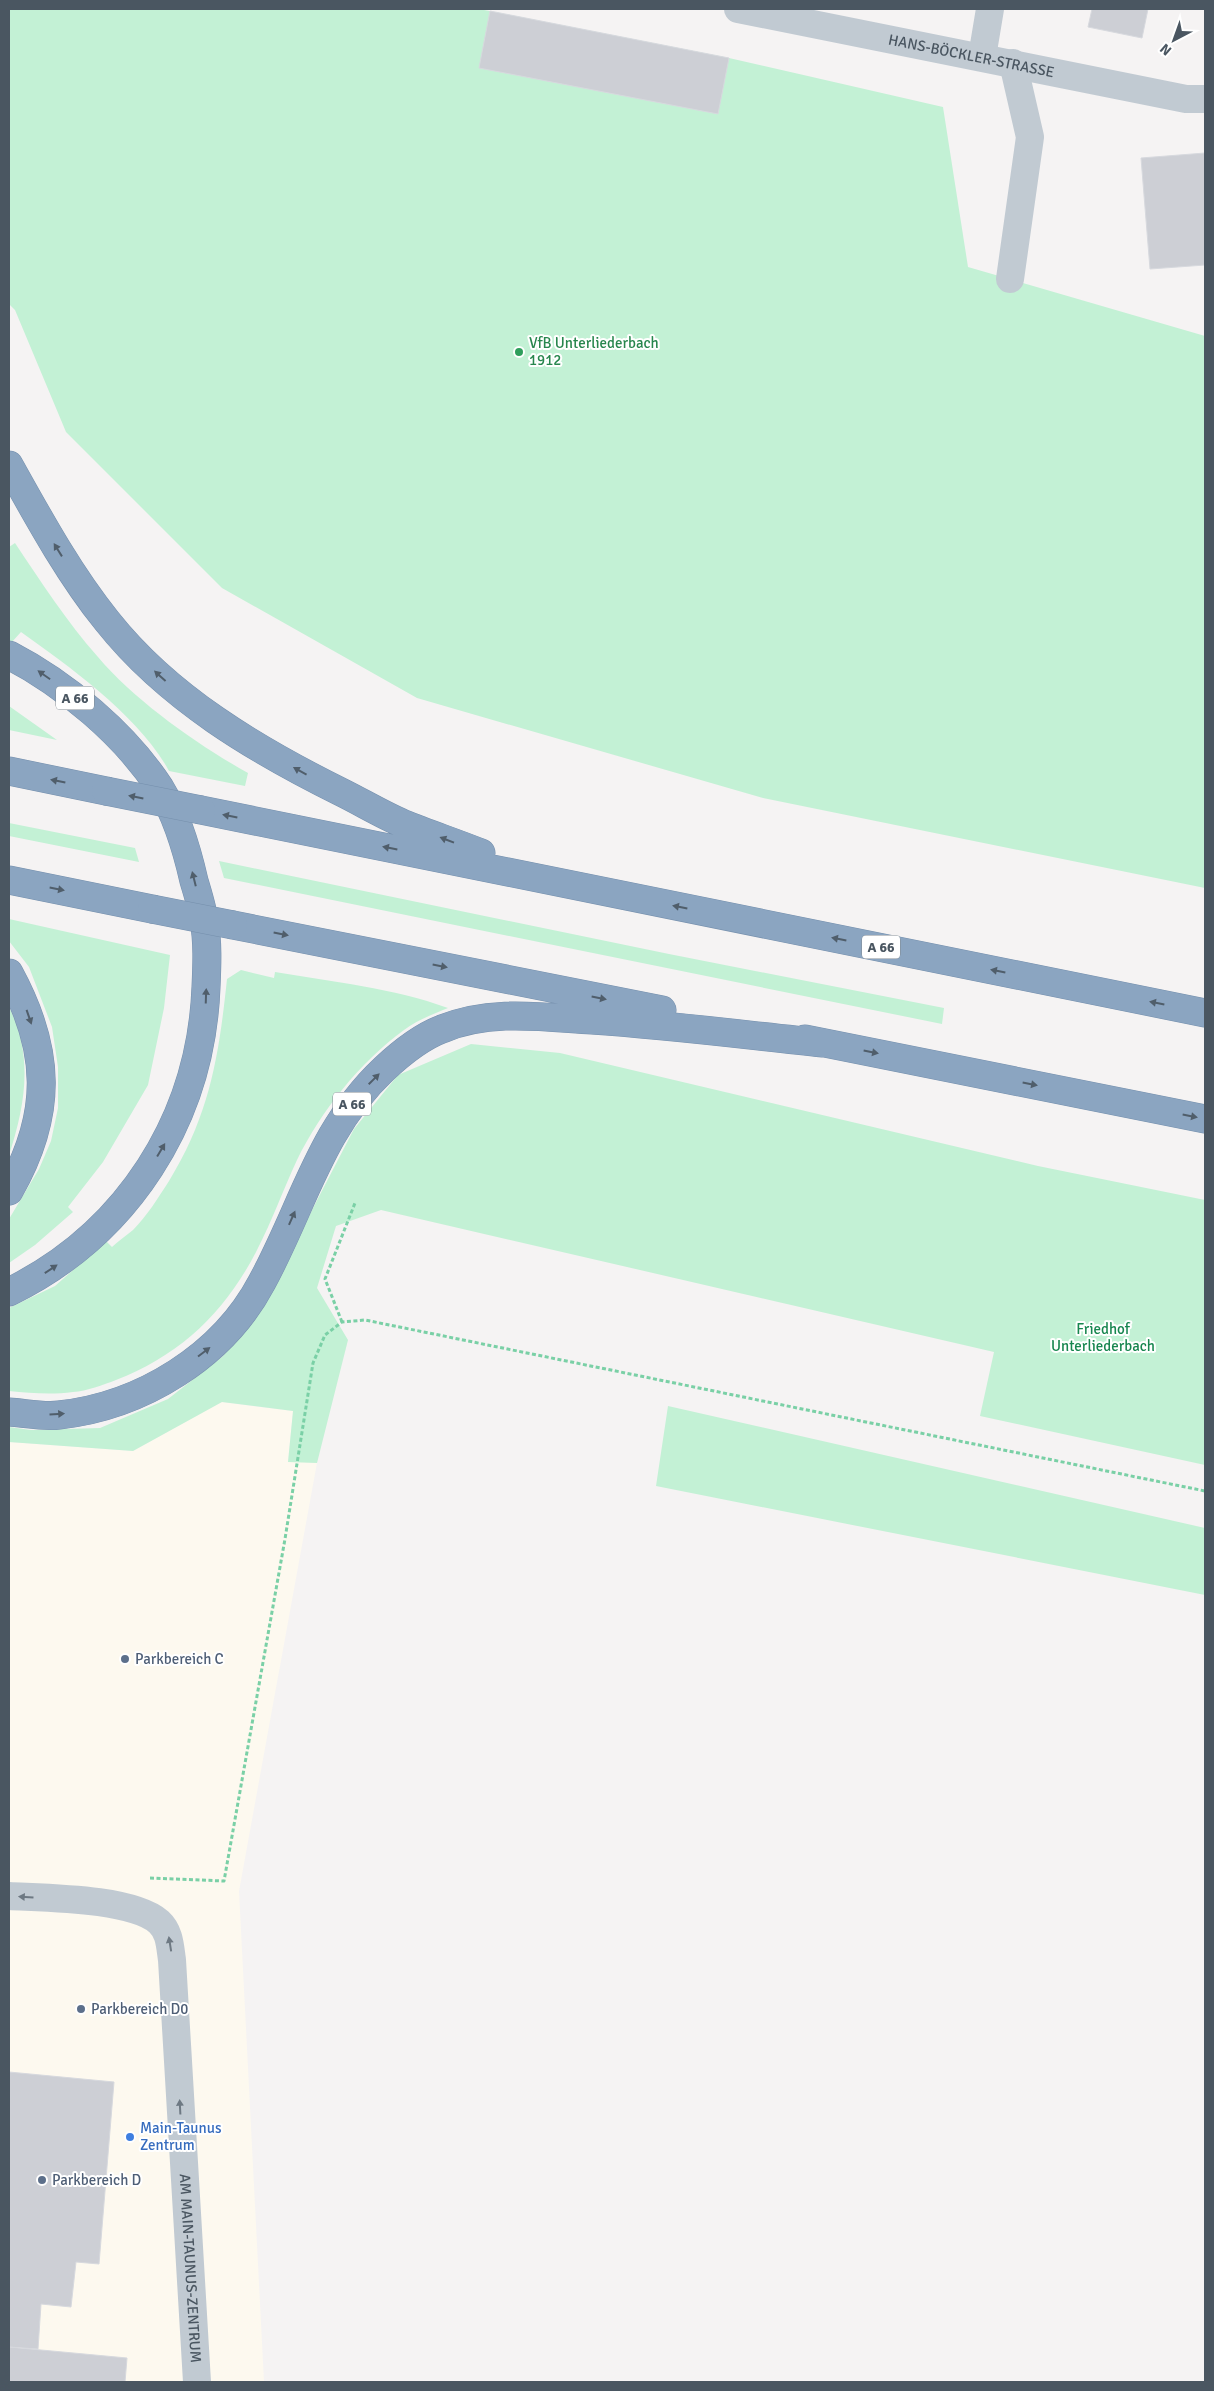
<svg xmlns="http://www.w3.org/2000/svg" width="1214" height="2391" font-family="Signika,sans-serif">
	<rect width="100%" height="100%" fill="#f5f3f3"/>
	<path fill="#fdf9ef" d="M221 1402 293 1411 288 1461 317 1463 239 1891 264 2382H9V1442L133 1451Z"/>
	<path fill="#c3f1d5" d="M9 9H479L729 58 943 107 968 267 1205 336V888L763 798 417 698 222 588 66 432 15 310 9 304Z
		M15 543C41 582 67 622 98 657 135 701 198 745 248 773L245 786 169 771C140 717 70 667 21 632L11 643 9 642V547Z
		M9 706 57 740 9 730Z
		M9 823 135 848 139 862 9 836Z
		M219 861 669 954 944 1008 942 1024 224 878Z
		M9 919 170 955 164 1008 148 1085 103 1162 68 1207 73 1212 35 1245 9 1263V1219L39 1169 51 1141 58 1108V1067L52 1027 29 967 9 941Z
		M241 970 274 978 275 972C333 982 393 988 448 1008 434 1014 417 1020 404 1030 360 1062 321 1111 297 1160 283 1190 272 1221 257 1250 226 1311 181 1355 116 1380 103 1385 87 1391 73 1392 51 1395 30 1393 9 1391V1308L55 1286 106 1241 112 1247C118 1241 126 1236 133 1230 147 1216 158 1198 169 1181 210 1114 219 1055 227 979Z
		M9 1007C34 1056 25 1106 9 1155Z
		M471 1044 560 1053 1038 1166 1205 1200V1465L980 1416 994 1352 381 1210 336 1226 317 1288 348 1340 317 1463 288 1462 293 1411 222 1402 133 1451 9 1442V1427L31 1430 100 1428 168 1399 223 1356 269 1298 313 1208 354 1129 398 1075Z
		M668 1406 1205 1528V1595L656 1486Z"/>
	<path fill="#cdcfd5" stroke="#d7d9de" d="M1092 9H1148L1142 38 1088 27Z
		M490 11 729 58 718 114 479 68Z
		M1205 153V265L1150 269 1141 158Z
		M9 2072 114 2082 99 2264 76 2262 71 2307 41 2304 38 2349 9 2347Z
		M9 2347 127 2358 125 2382H9Z"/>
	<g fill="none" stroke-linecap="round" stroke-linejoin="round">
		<g stroke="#7690ad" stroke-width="29">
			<path id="highway" d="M9 465C38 517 69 574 107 621 168 698 256 750 343 793 363 803 383 815 404 824 429 834 456 843 481 853
				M9 655C65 684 125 734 160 788 177 816 187 850 194 881 198 894 202 907 204 920 208 942 207 965 206 987 201 1120 127 1234 9 1292
				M9 771 106 791
				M201 810 1205 1013
				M9 880 152 909
				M233 925 662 1010
				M9 973C51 1050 53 1114 9 1191
				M805 1039 1205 1119
				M9 1412C25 1413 43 1417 59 1415 142 1406 223 1356 262 1282 303 1207 320 1129 384 1069 401 1053 421 1037 442 1029 490 1009 542 1017 592 1020 669 1025 746 1035 823 1043"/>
		</g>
		<path stroke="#7ad0a6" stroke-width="3" stroke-dasharray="4 2.5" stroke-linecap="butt" d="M342 1322 325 1279 355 1203
			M150 1878 224 1881 285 1539 313 1363 325 1335 342 1322 365 1320 1205 1491"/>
		<g stroke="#c1cad2" stroke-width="28">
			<path id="s1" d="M738 9 1186 99H1205"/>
			<path d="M982 57 990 9"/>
			<path d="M1010 279 1030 137 1013 63"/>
			<path id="s2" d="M9 1896C45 1898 132 1898 159 1922 170 1932 170 1947 172 1960L197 2382"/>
		</g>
		<use href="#highway" stroke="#8ba5c1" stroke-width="28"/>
		<g stroke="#7690ad" stroke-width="29" stroke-linecap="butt">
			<path id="highway-bridge" d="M106 791 201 810
				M152 909 233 925"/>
		</g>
		<use href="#highway-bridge" stroke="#8ba5c1" stroke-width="28"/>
	</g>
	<defs><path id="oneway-solid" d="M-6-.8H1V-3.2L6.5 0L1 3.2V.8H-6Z" transform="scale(1.25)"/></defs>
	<g fill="#505e6b">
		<use href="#oneway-solid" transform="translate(58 550) rotate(-122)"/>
		<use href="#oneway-solid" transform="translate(44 675) rotate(-145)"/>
		<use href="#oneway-solid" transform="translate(160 676) rotate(-138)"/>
		<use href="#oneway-solid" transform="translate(300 771) rotate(-151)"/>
		<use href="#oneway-solid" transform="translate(58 781) rotate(-169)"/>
		<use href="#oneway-solid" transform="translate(136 797) rotate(-169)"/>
		<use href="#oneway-solid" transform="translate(230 816) rotate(-169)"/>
		<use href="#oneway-solid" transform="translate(447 840) rotate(-159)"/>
		<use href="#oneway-solid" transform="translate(390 848) rotate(-169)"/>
		<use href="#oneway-solid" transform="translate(194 879) rotate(-104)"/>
		<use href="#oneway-solid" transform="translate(57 889) rotate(11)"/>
		<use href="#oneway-solid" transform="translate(680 907) rotate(-169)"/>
		<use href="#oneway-solid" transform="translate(281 934) rotate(11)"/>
		<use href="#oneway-solid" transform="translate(839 939) rotate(-169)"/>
		<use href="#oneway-solid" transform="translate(440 966) rotate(11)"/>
		<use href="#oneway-solid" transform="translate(998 971) rotate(-169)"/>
		<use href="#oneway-solid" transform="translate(206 996) rotate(-88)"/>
		<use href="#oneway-solid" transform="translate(599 998) rotate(11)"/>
		<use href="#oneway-solid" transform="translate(1157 1003) rotate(-169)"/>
		<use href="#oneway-solid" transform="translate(29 1017) rotate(71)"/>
		<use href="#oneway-solid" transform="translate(871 1052) rotate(11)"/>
		<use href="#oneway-solid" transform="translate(374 1079) rotate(-45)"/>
		<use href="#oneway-solid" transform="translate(1030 1084) rotate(11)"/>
		<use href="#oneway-solid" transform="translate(1190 1116) rotate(11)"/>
		<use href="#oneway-solid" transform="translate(161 1150) rotate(-59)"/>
		<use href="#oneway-solid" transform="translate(292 1218) rotate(-66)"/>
		<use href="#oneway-solid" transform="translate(51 1269) rotate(-34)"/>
		<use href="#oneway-solid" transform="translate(204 1352) rotate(-37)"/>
		<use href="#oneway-solid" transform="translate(57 1414) rotate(-4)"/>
	</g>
	<g fill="#6e7983">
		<use href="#oneway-solid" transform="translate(26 1897) rotate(-176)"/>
		<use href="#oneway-solid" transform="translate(170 1944) rotate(-99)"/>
		<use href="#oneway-solid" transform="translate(180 2107) rotate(-93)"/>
	</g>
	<circle fill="#2e9e5b" stroke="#fff" stroke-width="2" cx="519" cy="352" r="5"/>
	<g fill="#5c6f8a" stroke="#fff" stroke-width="2">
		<circle cx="125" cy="1659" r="5"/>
		<circle cx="81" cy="2009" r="5"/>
		<circle cx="42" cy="2180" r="5"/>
	</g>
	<circle fill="#3f7fe0" stroke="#fff" stroke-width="2" cx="130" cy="2137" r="5"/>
	<g text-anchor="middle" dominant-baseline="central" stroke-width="4" stroke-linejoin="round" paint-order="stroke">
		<g fill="#fff" stroke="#808990" stroke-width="1">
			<rect x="56" y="686.5" width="38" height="23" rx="4"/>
			<rect x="862" y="935.5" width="38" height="23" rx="4"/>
			<rect x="333" y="1092.5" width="38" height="23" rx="4"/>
		</g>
		<g font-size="14" font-weight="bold" fill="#4a5661">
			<text x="75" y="698">A 66</text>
			<text x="881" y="947">A 66</text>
			<text x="352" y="1104">A 66</text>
		</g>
		<g font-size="15" fill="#4a5661" stroke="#fff">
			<text stroke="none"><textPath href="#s1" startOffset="238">HANS-BÖCKLER-STRASSE</textPath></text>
			<text stroke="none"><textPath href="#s2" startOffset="504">AM MAIN-TAUNUS-ZENTRUM</textPath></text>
		</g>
		<g font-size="15" fill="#27864d" stroke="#fff" text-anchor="start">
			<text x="529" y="343">VfB Unterliederbach<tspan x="529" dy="17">1912</tspan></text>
		</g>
		<g font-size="15" fill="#17864f" stroke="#fff">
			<text x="1103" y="1329">Friedhof<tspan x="1103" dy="17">Unterliederbach</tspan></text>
		</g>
		<g font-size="15" fill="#4e5e75" stroke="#fff" text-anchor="start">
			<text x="135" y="1659">Parkbereich C</text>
			<text x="91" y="2009">Parkbereich D0</text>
			<text x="52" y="2180">Parkbereich D</text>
		</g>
		<g font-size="15" fill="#366cbe" stroke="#fff" text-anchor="start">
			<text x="140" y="2128">Main-Taunus<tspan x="140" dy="17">Zentrum</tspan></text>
		</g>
	</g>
	<rect width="1214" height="2391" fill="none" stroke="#4a5661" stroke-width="20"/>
	<g transform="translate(1174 40) rotate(221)" stroke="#ffffff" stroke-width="4" paint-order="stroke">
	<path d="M0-4L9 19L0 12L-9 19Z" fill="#4a5661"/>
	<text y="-8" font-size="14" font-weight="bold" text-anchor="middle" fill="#4a5661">N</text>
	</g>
</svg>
